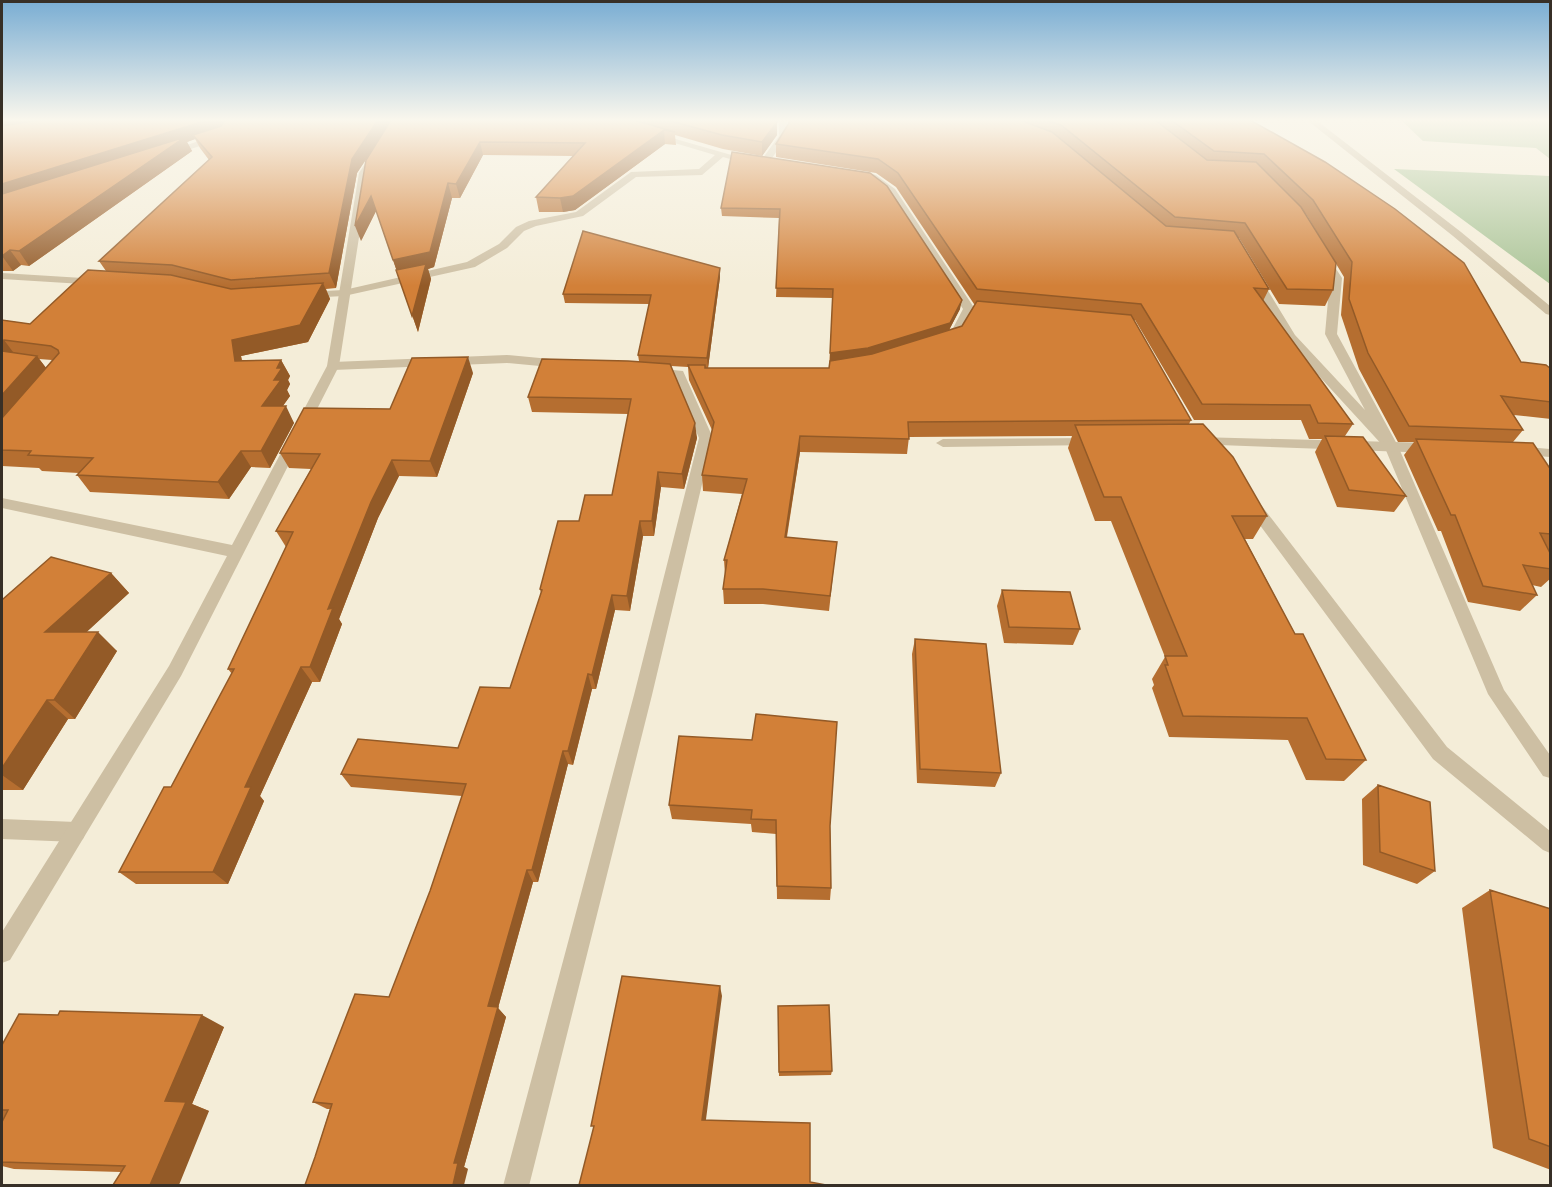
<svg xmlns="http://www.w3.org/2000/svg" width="1552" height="1187" font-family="'Public Sans',sans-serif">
	<rect width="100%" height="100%" fill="#f4edd8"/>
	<path fill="#aac497" d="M1401 120H1550V159L1536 148 1423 141Z
		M1394 169 1550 176V284Z"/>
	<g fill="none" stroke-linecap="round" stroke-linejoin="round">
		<path fill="#cdbfa3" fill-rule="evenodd" d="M231 120H239L225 138 172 155 164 153 219 134Z
			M779 120H787V136L768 164H762L760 162 779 136Z
			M651 132 735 156 730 159 723 157 702 175 636 177 583 216 536 226 524 231 507 248 475 267 344 296 306 298 300 295 306 292 344 290 467 262 499 244 516 227 529 221 576 212 631 172 699 169 715 155 651 136Z
			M869 173 876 175 895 189 975 309 959 339 944 344 938 340 950 334 963 309 888 193 864 176Z
			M1323 254 1327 255 1342 278 1337 334 1398 446 1504 690 1550 755V778L1543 776 1488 694 1385 448 1286 340 1249 278 1251 276H1259L1295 335 1365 410 1325 334 1330 278 1318 257Z
			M2 273 99 279 105 282 99 285 2 279Z
			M507 355 561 360 567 364 561 368 507 363 333 370 327 366 333 362Z
			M652 368 683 371 713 438 652 695 529 1186H503L634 695 699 438 673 377 647 375 646 372 647 369Z
			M1093 438 1098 439 1100 442 1098 445 943 447 936 443 943 439Z
			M2 819 76 822 83 825 86 832 83 839 76 842 2 839Z"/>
		<path fill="#cdbfa3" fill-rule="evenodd" d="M393 120H401L369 173 339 366 181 676 10 960 2 963V932L169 666 227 556 2 508V498L232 545 327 366 359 173Z
			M1307 120H1316L1461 232 1550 306V315L1546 314 1453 236Z
			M1198 437 1433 443 1440 448 1433 453 1193 444 1191 441Z
			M1516 446 1550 449V457L1511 454 1509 451 1511 448Z
			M1250 496 1255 497 1447 747 1550 831V853L1543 850 1433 759 1245 505 1243 501 1245 497Z"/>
	</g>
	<path fill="#b56e30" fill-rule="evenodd" d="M2 120H777V135L762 156 723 149 675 135 676 145 665 144 575 210 563 212H539L536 197 573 156 483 155 460 198H452L434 267 428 269 431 279 418 332 376 211 361 241 389 125 357 173 336 288 326 289 330 299 308 342 241 356 242 360H281L290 376 288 380 290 384 287 390 290 396 283 406 294 423 270 468 251 467 229 499 90 492 77 475 79 473 42 471 39 468 2 466V320L30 324 106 271 99 261 209 160 200 148 195 139 187 142 192 151 29 266 21 265 13 271H2ZM39 359 52 360 46 368Z
		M850 120H1250L1521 362 1551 369V419L1514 415 1523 430 1513 442 1551 470V552H1549L1551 555V578L1541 587 1532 585 1537 595 1520 611 1468 602 1441 531H1438L1404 455 1414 442H1398L1359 369 1341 315 1344 277 1306 214 1333 290 1325 306 1279 304 1239 238H1238L1269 289 1263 301 1353 424 1345 436 1406 496 1394 512 1337 507 1315 452 1322 439H1309L1301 420H1194L1135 320H1133L1191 420 1189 424 1267 516 1253 539H1245L1295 634 1366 760 1344 781 1306 780 1288 740 1169 737 1152 688 1154 685 1152 679 1165 657 1111 521H1095L1068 448 1072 436 909 437 907 454 800 452 787 537 835 557 829 611 763 604H724L723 589 725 575 724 560 742 494 703 491 702 475 712 430 689 380 688 367 671 366 697 438 684 489 661 487 654 536H643L630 611 615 610 596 689H592L573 765 568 764 538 882H533L498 1008 506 1017 464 1167 468 1169 315 1157 330 1109H327L313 1102 389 997 430 891 462 796 351 787 341 774 458 748 510 688 541 593 540 589 579 521 612 495 628 414 532 412 528 397 639 361 638 355 649 304 565 303 563 294 720 268V277L708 368H829L833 298 776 297 779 218 722 216 721 208 732 152 960 309 949 330 962 326 975 304H974L896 187 876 173 776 157V144Z
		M473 373 437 477 399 476 378 518 339 619 342 624 320 682H312L260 796 264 801 228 884H136L119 872 171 787 232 674 228 669 286 547 276 531 311 469 289 468 280 453 390 409Z
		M111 573 129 593 86 632 117 651 75 719H68L23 790H2V599Z
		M1002 590 1080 629 1073 645 1004 643 997 606Z
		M915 639 1001 773 995 787 917 783 912 654Z
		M679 736 830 826 831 888 830 900 777 899 776 834 752 832 751 824 672 819 669 805Z
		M1378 785 1435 871 1417 884 1363 865 1362 799Z
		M1490 890 1551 909V1170L1493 1148 1462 908Z
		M778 1006 832 1071 831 1075 779 1076Z
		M224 1027 192 1104 209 1111 121 1172 14 1169 2 1166V1122L3 1119H2V1045Z"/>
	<path fill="#935a27" d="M2 120H69L2 131Z
		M208 120H229L218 132 193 135 195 139 187 142 192 151 29 266 19 251 2 201V184Z
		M378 120H392L357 173 336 288 329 273 352 159Z
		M777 120V135L762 156V142Z
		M664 130 665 144 575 210 563 212 560 198Z
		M480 142 483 155 460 198 456 184Z
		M448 183 452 198 434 267 428 269 431 279 418 332 393 260Z
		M371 196 376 211 361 241 355 226Z
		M10 250 21 265 13 271 2 256Z
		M720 268V277L708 368 707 358Z
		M323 283 330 299 308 342 241 356 244 377 235 361 232 340Z
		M962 300 960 309 948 332 867 357 830 363V353Z
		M4 340 16 356 2 354V341Z
		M37 356 50 373 2 427V395Z
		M468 357 473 373 437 477 430 461Z
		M281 360 290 376 288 380 290 384 287 390 290 396 271 422 262 406 274 380 277 368Z
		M286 406 294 423 270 468 261 451Z
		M695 423 697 438 684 489 682 474Z
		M800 436V452L784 552 785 537Z
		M241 451 251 467 229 499 218 482Z
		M392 460 399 476 378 518 339 619 342 624 320 682 310 667 328 609 371 502Z
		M658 472 661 487 654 536 652 521Z
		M640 521 643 536 630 611 627 596Z
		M111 573 129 593 65 652 45 632Z
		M612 595 615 610 596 689 592 675Z
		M98 632 117 651 75 719 54 700Z
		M301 667 312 682 260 796 264 801 228 884 213 872 245 787Z
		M588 674 592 689 573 765 568 751Z
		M47 700 68 719 23 790 2 775V768Z
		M563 751 568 764 538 882 532 870Z
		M527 870 533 882 498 1008 506 1017 464 1167 468 1169 464 1185H453L454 1163 488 1006Z
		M720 986 722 996 705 1127 702 1120Z
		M202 1015 224 1027 192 1104 209 1111 179 1185H150L165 1101Z"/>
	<path fill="#d28038" stroke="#935a27" stroke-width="1.5" d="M40 120H208L2 184V126Z
		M225 120H378L352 159 329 273 231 280 172 265 99 261 212 157 193 135 221 126Z
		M391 120H634L675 132 664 130 573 196 560 198 536 197 585 143 480 142 456 184 448 183 430 252 393 260 371 196 355 226 366 160Z
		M667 120H777V122L762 142 722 135Z
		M789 120H1020L1052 132 1166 226 1234 231 1269 289 1254 288 1353 424 1318 423 1310 405 1202 404 1141 304 977 289 898 173 878 159 776 144 789 123Z
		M1046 120H1155L1207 160 1256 162 1301 207 1336 263 1333 290 1287 289 1245 223 1175 217 1061 125Z
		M1171 120H1250L1325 162 1395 209 1464 263 1521 362 1546 365 1551 369V402L1501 396 1523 430 1409 426 1368 353 1349 299 1352 262 1313 200 1264 154 1214 151Z
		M185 137 19 251 10 250 2 256V194Z
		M732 152 870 173 887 186 962 300 950 323 868 348 830 353 833 289 776 288 780 209 721 208Z
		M583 231 720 268 707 358 638 355 651 295 563 294Z
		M426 264 412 316 396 270Z
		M88 270 171 275 231 289 323 283 300 325 232 340 235 361 281 360 277 368H282L274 380H281L262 406H286L261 451H241L218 482 77 475 93 458 28 455 31 451 2 450V418L59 353 58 350 51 346 4 340 2 341V320L30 324Z
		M977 301 1131 315 1191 420 908 422 909 439 800 436 785 537 837 542 830 596 763 589H723L727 560H724L747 479 702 475 714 422 688 365H705V368H829L830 361 872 354 962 326Z
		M2 351 37 356 2 395Z
		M468 357 430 461 392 460 371 502 328 609 333 608 310 667H301L245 787H251L213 872H119L164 787H171L234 669H228L293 532 276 531 320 454 280 453 304 408 390 409 412 358Z
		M542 359 628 361 670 364 695 423 682 474 658 472 652 521H640L627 596 612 595 592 675 588 674 568 751H563L532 870H527L488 1006 498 1007 454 1163H458L453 1185H305L315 1157 332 1104 313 1102 355 994 389 997 430 891 466 784 341 774 358 739 458 748 480 687 510 688 542 590 540 589 558 521H579L585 495H612L631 399 528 397Z
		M1203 424 1233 457 1267 516H1232L1295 634H1303L1366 760 1326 759 1307 718 1183 716 1165 665H1168L1165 656H1187L1121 497H1104L1075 425Z
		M1325 436 1363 437 1406 496 1349 490Z
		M1416 439 1533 443 1551 470V534L1540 533 1551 555V569L1523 565 1537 595 1483 586 1455 515H1451Z
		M51 557 111 573 45 632H98L54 700H47L2 768V599H3Z
		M1002 590 1070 592 1080 629 1009 627Z
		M915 639 986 644 1001 773 920 769Z
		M756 714 837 722 830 826 831 888 777 886 776 820 751 819 752 810 669 805 679 736 752 740Z
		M1378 785 1430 802 1435 871 1380 852Z
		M1490 890 1551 909V1147L1529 1139Z
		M622 976 720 986 702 1120 810 1123V1182L826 1185H579L594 1126H591Z
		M829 1005 832 1071 779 1072 778 1006Z
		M60 1011 202 1015 165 1101 186 1102 150 1185H113L125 1166 2 1162V1122L8 1110H2V1045L19 1014 58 1015Z"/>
	<linearGradient id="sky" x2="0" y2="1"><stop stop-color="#79add3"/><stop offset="0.42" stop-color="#faf7ed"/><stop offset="1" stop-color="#faf7ed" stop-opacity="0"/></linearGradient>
	<rect width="1552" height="286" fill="url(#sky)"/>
	<rect width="1552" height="1187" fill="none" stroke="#372f26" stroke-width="6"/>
</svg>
